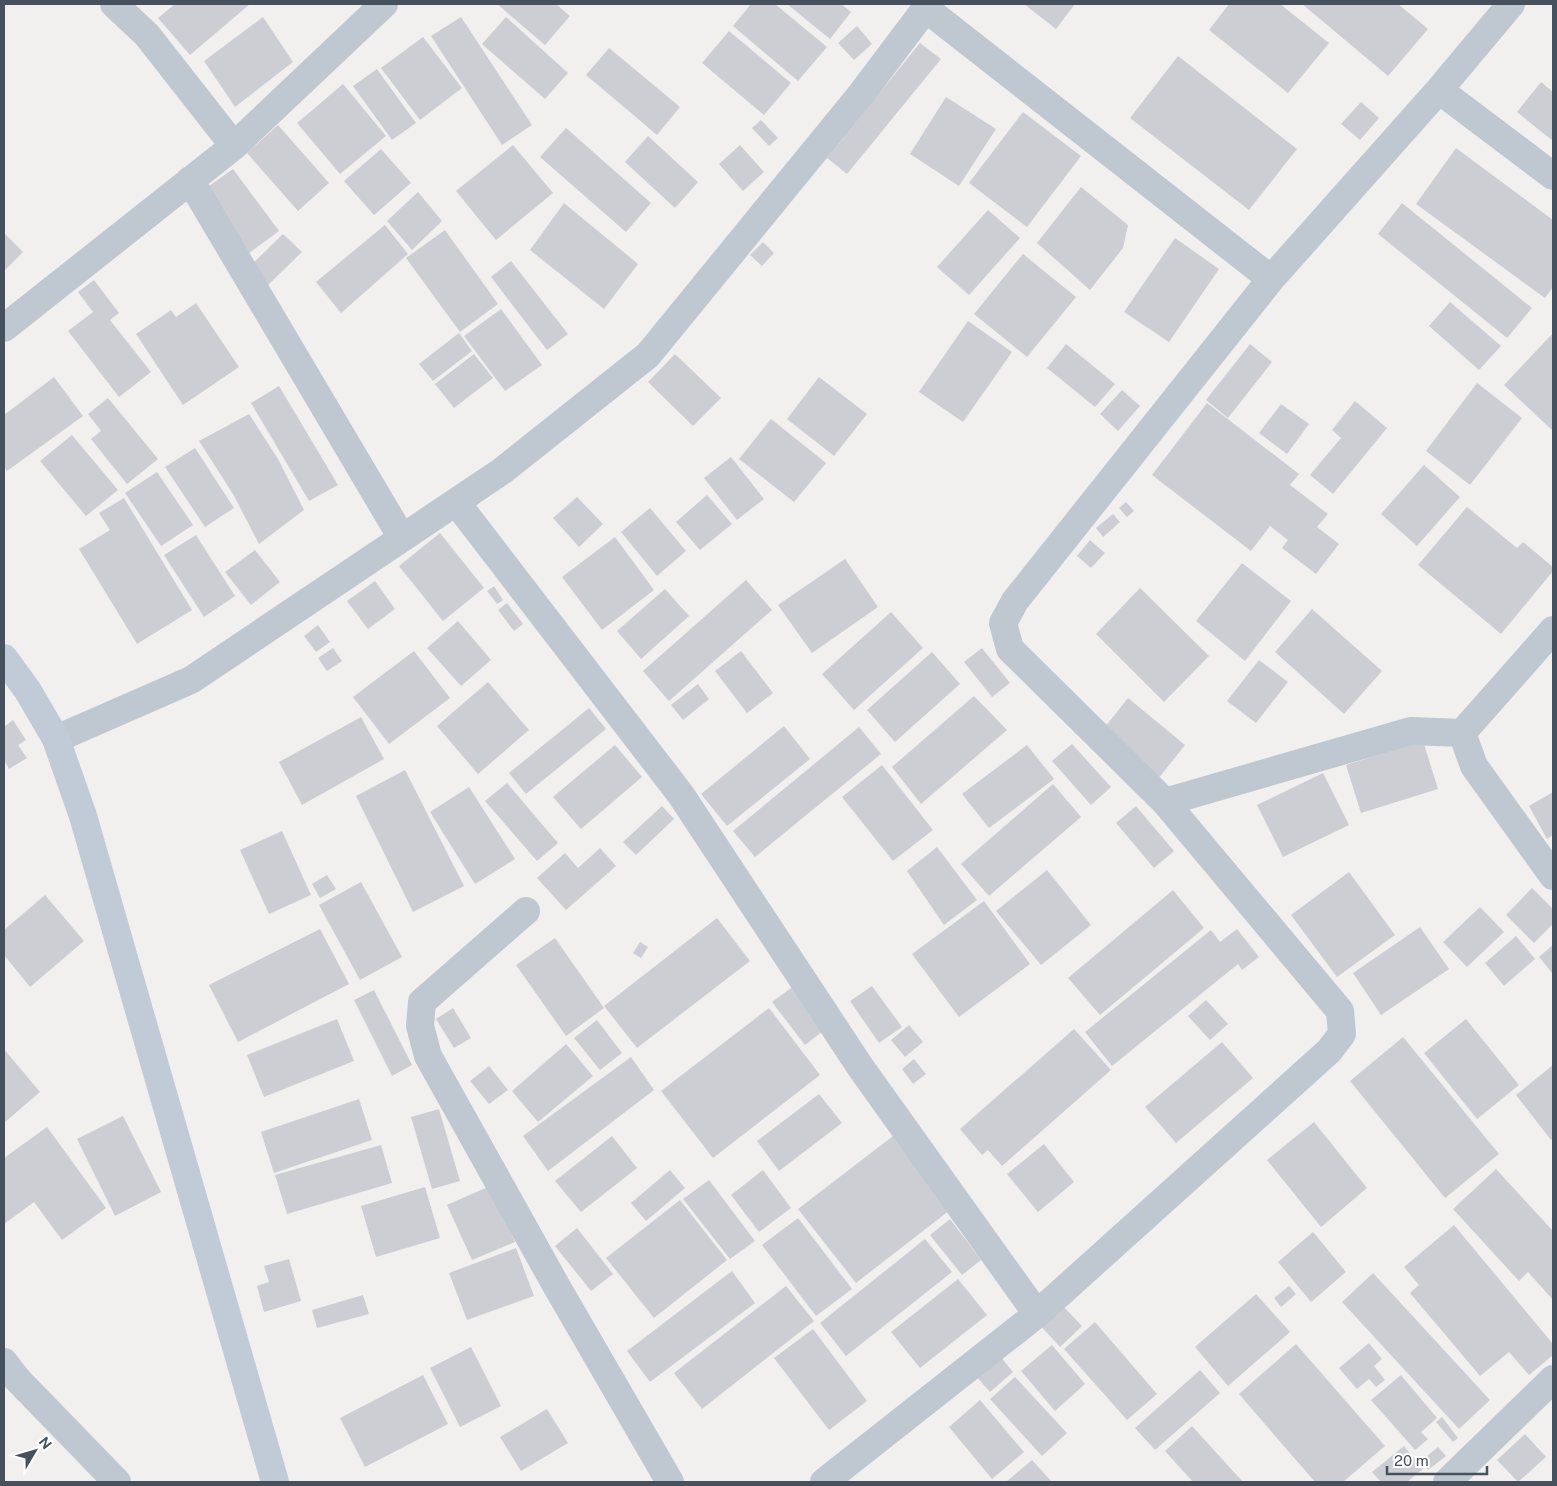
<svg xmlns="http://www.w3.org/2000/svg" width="1557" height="1486" font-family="'Public Sans',sans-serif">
	<rect width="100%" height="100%" fill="#f2efef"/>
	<path fill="#ccced4" d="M175 4H250L190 55 158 18Z
		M497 4H556L570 16 545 45Z
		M751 4H775L827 47 798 81 733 26Z
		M787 4H841L851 12 830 39Z
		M1024 4H1075L1056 29Z
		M1229 4H1280L1329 43 1288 93 1209 30Z
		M1302 4H1398L1428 29 1388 76Z
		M263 17 293 62 235 107 204 61Z
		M461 17 532 125 502 145 431 36Z
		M506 17 568 73 545 99 482 44Z
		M857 26 872 44 854 60 838 43Z
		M729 31 791 83 764 115 702 63Z
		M423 37 462 88 420 120 381 68Z
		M920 43 941 59 847 174 827 158Z
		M609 48 680 107 657 135 586 75Z
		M1178 56 1297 149 1249 210 1130 118Z
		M377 69 416 123 392 140 353 86Z
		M1541 82 1553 92V141L1517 112Z
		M343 84 386 136 340 174 297 123Z
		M946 97 996 129 959 186 910 154Z
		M1361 102 1379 118 1360 140 1341 124Z
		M1023 112 1081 156 1027 227 969 183Z
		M761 120 778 138 769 146 752 128Z
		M278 125 329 183 298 211 247 153Z
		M566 128 651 203 626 232 540 157Z
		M648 136 698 182 675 208 625 162Z
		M513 145 553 193 496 240 456 191Z
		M740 145 764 172 743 191 719 164Z
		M1456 148 1553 220V287L1545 298 1416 204Z
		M381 149 411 183 374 215 344 181Z
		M233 169 279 231 245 256 199 193Z
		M1081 187 1128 225 1123 248 1090 290 1037 243Z
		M418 192 442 221 412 250 387 221Z
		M564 203 638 264 604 309 530 250Z
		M1402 203 1532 308 1507 338 1378 234Z
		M988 210 1020 238 969 295 937 267Z
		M385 225 408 254 341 313 316 282Z
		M445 230 498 304 460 332 406 258Z
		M4 233 23 252 4 271Z
		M283 234 302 252 264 289 246 270Z
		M1175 238 1219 269 1169 342 1124 312Z
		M763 242 774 253 762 266 750 255Z
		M1023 254 1076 297 1027 357 974 314Z
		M511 261 568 334 547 350 491 277Z
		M94 280 119 313 110 320 151 372 119 397 68 331 93 312 78 292Z
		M1450 302 1501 346 1479 370 1429 326Z
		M196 303 239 367 183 405 136 334 171 310 176 317Z
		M501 309 542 365 505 391 464 336Z
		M968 321 1012 352 963 422 919 392Z
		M459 333 472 351 433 381 419 364Z
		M1553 333V431L1504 385Z
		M1066 344 1115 384 1095 407 1047 368Z
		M1250 344 1272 362 1228 418 1206 400Z
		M474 354 493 378 454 408 435 384Z
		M675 354 721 398 693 426 648 382Z
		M54 377 83 416 7 471 4 466V415Z
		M819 377 867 414 834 456 787 419Z
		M1477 383 1522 418 1470 485 1426 451Z
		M279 386 338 485 309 501 251 403Z
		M1122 390 1140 406 1118 431 1100 414Z
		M108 398 158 459 127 484 91 439 101 431 88 414Z
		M1355 401 1387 428 1333 494 1310 475 1341 438 1332 430Z
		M1207 403 1299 474 1290 485 1328 514 1317 527 1339 544 1316 574 1282 548 1288 540 1270 526 1251 551 1152 475Z
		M1281 404 1309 424 1287 454 1259 433Z
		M249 414 278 459 304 510 259 544 233 494 199 441Z
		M771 419 826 463 794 502 739 459Z
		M72 435 118 490 86 516 40 461Z
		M195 448 234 508 205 527 165 467Z
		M731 457 764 499 737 520 704 478Z
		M1424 465 1460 497 1417 546 1381 514Z
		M157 472 193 525 161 546 125 493Z
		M707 495 732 524 700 550 676 522Z
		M577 497 603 524 579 547 553 518Z
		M124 498 192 610 137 644 79 549 110 530 99 513Z
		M1126 502 1134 511 1127 517 1119 508Z
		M1467 507 1517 548 1523 542 1553 567V571L1501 634 1418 565Z
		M650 508 686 551 657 576 621 532Z
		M1113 514 1120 522 1103 537 1096 528Z
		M440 533 484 588 443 621 399 566Z
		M196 535 235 596 204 617 164 555Z
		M615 537 654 590 602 630 562 577Z
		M1090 540 1105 553 1091 568 1077 556Z
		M255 550 280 582 251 605 225 572Z
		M845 559 878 607 812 653 778 605Z
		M1242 563 1291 601 1245 661 1196 621Z
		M746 580 772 610 669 701 643 671Z
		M375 581 395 609 368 629 347 601Z
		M494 586 503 600 497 604 487 591Z
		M1140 588 1209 656 1164 702 1096 634Z
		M665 589 689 616 641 659 617 631Z
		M507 603 523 624 514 631 498 610Z
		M1312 609 1382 671 1344 714 1275 652Z
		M891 612 923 648 854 710 822 674Z
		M458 621 491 660 461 686 427 648Z
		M318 625 330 642 316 652 304 636Z
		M333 648 342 661 327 671 318 658Z
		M982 648 1010 683 992 697 964 662Z
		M414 651 450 698 389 744 353 697Z
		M741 651 773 693 747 713 715 671Z
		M932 652 960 684 895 742 867 710Z
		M1259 660 1288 682 1256 723 1227 701Z
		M488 682 529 730 478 774 437 726Z
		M698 684 709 699 683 720 671 705Z
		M974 696 1007 730 921 804 892 767Z
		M1128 698 1185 745 1158 779 1101 732Z
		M589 708 606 729 526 794 509 773Z
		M361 717 384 759 302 805 279 762Z
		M13 720 26 740 18 745 27 758 9 769 4 760V727Z
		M784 726 810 759 727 826 701 794Z
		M859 727 881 754 755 857 733 831Z
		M1423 741 1438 789 1361 813 1346 765Z
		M1072 744 1111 787 1091 805 1052 761Z
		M615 745 642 777 581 829 553 797Z
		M1027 745 1054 779 989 828 962 794Z
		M882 765 933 830 893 861 842 797Z
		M405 770 464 886 413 912 356 796Z
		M1323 773 1349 825 1283 857 1257 805Z
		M507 783 558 843 537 861 485 801Z
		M1053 784 1081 817 989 896 961 864Z
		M469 787 515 859 475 884 430 812Z
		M1553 792V835L1547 839 1529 806Z
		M662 806 674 819 636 855 623 842Z
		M1136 806 1174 851 1154 868 1116 823Z
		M282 831 311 895 269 914 240 850Z
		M937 847 977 900 944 925 907 871Z
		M600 848 616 866 566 910 537 878 565 853 578 868Z
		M1047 870 1091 925 1041 965 996 911Z
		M1349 872 1395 935 1337 977 1291 915Z
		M327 875 336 889 320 898 312 884Z
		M361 882 402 957 360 980 319 905Z
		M1532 888 1553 909V924L1534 943 1506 915Z
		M1173 890 1204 928 1100 1015 1068 978Z
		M45 895 84 941 30 987 4 955V930Z
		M984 901 1030 964 959 1017 912 954Z
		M1480 907 1504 932 1467 967 1443 942Z
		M717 918 750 961 637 1048 604 1006Z
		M1420 927 1449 969 1381 1015 1353 973Z
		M320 929 349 984 238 1042 209 985Z
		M1237 929 1259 957 1242 970 1238 964 1112 1066 1085 1032 1211 930 1220 942Z
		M1516 936 1535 959 1504 986 1485 963Z
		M555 938 604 1008 566 1036 516 965Z
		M640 942 648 947 641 958 633 953Z
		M1553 945V974L1539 957Z
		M795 985 827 1028 805 1045 772 1002Z
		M872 986 902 1027 879 1043 850 1001Z
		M374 990 412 1065 392 1076 354 1000Z
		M1206 1000 1228 1024 1210 1040 1188 1016Z
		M453 1008 471 1038 454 1048 436 1019Z
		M769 1008 820 1075 713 1158 661 1091Z
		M337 1019 354 1061 264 1097 247 1055Z
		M1466 1019 1519 1085 1477 1119 1424 1053Z
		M597 1020 622 1053 600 1070 574 1038Z
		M909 1025 923 1042 905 1057 891 1040Z
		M1074 1029 1111 1070 1002 1166 988 1150 982 1155 960 1129Z
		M1403 1037 1499 1154 1445 1198 1350 1081Z
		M1222 1042 1253 1078 1176 1143 1145 1107Z
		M566 1044 593 1076 538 1122 512 1091Z
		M4 1049 40 1092 4 1123Z
		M631 1057 654 1090 548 1171 523 1136Z
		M914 1059 926 1074 913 1084 902 1069Z
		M1553 1065V1138L1551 1140 1516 1095Z
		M489 1066 508 1090 489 1104 470 1081Z
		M819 1094 842 1123 779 1171 757 1141Z
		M359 1099 372 1140 274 1173 261 1132Z
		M439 1109 460 1181 432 1189 411 1117Z
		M123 1116 161 1192 115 1216 77 1139Z
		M1314 1122 1367 1188 1321 1227 1267 1160Z
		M47 1127 106 1208 62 1240 34 1202 4 1224V1158Z
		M612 1136 637 1168 581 1212 555 1181Z
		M893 1136 950 1210 856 1283 798 1209Z
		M1044 1144 1074 1182 1038 1212 1007 1174Z
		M381 1145 392 1183 287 1214 275 1175Z
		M1496 1169 1553 1231V1300L1528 1272 1519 1281 1453 1209Z
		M670 1170 685 1188 646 1221 631 1203Z
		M763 1170 791 1208 759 1232 731 1195Z
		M709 1180 755 1241 730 1259 683 1199Z
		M490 1186 515 1242 472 1260 447 1205Z
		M425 1187 440 1238 376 1257 361 1206Z
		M680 1200 727 1260 654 1318 606 1258Z
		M798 1218 852 1289 816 1316 762 1245Z
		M950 1219 981 1260 962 1275 930 1235Z
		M1454 1225 1553 1344V1355L1529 1375 1509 1352 1480 1376 1410 1293 1419 1285 1404 1267Z
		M577 1228 613 1274 591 1291 555 1246Z
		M1313 1232 1346 1272 1311 1302 1278 1262Z
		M925 1239 952 1272 846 1356 820 1323Z
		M516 1248 534 1296 467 1320 449 1273Z
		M289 1259 301 1301 264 1312 257 1286 269 1282 264 1266Z
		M732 1271 755 1303 650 1382 627 1351Z
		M1373 1273 1490 1400 1459 1429 1342 1302Z
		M958 1279 987 1315 920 1368 891 1332Z
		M786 1286 814 1321 702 1409 674 1373Z
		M1289 1286 1296 1294 1281 1307 1274 1298Z
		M1256 1294 1290 1332 1228 1386 1195 1347Z
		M363 1295 369 1314 317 1328 312 1310Z
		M1060 1303 1082 1326 1060 1347 1039 1324Z
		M1095 1322 1157 1394 1127 1420 1064 1349Z
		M813 1329 867 1401 829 1430 774 1358Z
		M1369 1343 1382 1359 1374 1366 1385 1380 1376 1387 1369 1379 1357 1389 1339 1368Z
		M1296 1344 1385 1446 1343 1482H1315L1239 1394Z
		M1052 1345 1085 1384 1055 1411 1021 1371Z
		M471 1347 501 1406 460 1427 430 1368Z
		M1000 1356 1013 1372 990 1392 976 1376Z
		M1200 1370 1220 1393 1155 1450 1135 1428Z
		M423 1375 448 1424 365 1467 340 1418Z
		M1401 1375 1437 1418 1421 1432 1428 1439 1415 1450 1371 1400Z
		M1015 1377 1067 1433 1042 1456 990 1399Z
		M980 1400 1024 1452 992 1479 949 1427Z
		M547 1409 568 1443 521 1471 500 1437Z
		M1442 1417 1458 1438 1453 1442 1436 1422Z
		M1192 1426 1243 1482H1193L1165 1451Z
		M1525 1434 1546 1457 1518 1482 1497 1460Z
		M1404 1446 1423 1469 1407 1482H1381L1372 1472Z
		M1438 1447 1446 1456 1428 1470 1421 1461Z
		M1032 1460 1052 1482H1006Z"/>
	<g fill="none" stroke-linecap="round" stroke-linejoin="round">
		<path stroke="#bfc8d1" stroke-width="28" d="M114 4 147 35 234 146
			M925 8 1271 279
			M1439 90 1553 176
			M190 180 402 538
			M4 328 234 146 384 4
			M456 502 681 795 861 1068 1037 1314
			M1553 630 1462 733 1474 766 1553 876
			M56 739 191 680 502 471 648 355 862 93 929 4
			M1165 802 1411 731 1462 733
			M526 911 422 1002 420 1026 428 1056 557 1287 670 1482
			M4 1362 17 1379 117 1482
			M824 1482 1037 1314 1329 1051 1342 1034 1340 1011 1165 802 1010 649 1003 623 1015 601 1271 279 1439 90 1511 4
			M1447 1482 1553 1379"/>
		<path stroke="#c1cbd8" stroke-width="28" d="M4 658 28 691 56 739 83 816 275 1482"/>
	</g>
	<rect width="1557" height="1486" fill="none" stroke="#47515d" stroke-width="10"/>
	<g transform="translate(35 1451) rotate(52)" stroke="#ffffff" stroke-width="4" paint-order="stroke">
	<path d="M0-4L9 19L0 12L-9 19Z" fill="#47515d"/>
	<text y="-8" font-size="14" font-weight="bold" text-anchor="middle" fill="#47515d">N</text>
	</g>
	<path d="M1387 1466v8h100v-8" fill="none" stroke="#47515d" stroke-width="2.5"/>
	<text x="1394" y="1466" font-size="15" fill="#47515d" stroke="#ffffff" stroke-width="4" paint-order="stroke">20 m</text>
</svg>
